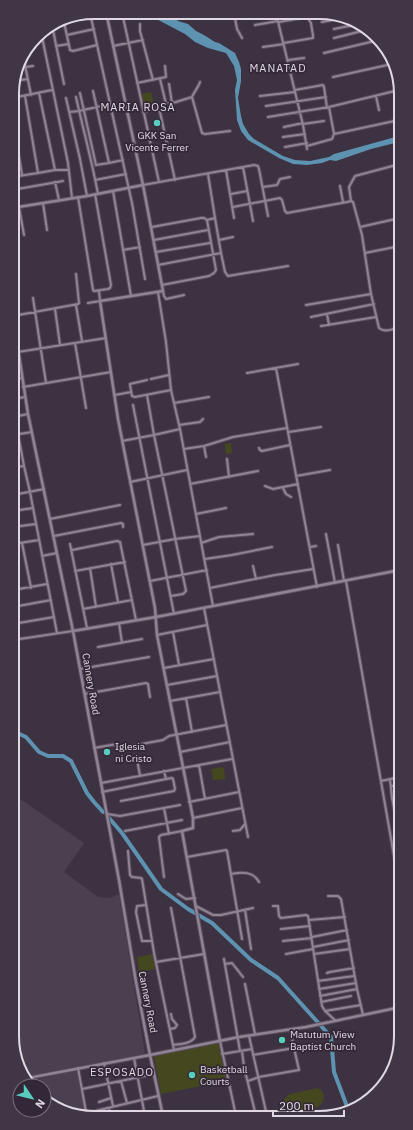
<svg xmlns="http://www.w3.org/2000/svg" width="413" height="1130" font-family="'IBM Plex Sans',sans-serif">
	<rect width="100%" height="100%" fill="#3d3241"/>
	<path fill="#4b404f" d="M13 794 84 843 64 872 98 897 110 898 119 894 145 1054 26 1076 14 1052Z
		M71 1072H77L84 1111 72 1113 44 1098V1086H39L38 1079Z"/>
	<path fill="#45471f" d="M151 92 155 108 145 110 141 94Z
		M231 443 232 453 226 454 225 444Z
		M13 469H15L20 491 13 492Z
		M224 767 225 779 213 780 211 769Z
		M153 954 156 969 139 972 137 957Z
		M219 1043 226 1081 161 1094 154 1056Z
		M318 1088C327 1093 325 1104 316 1108 307 1111 281 1122 283 1104 283 1099 286 1097 290 1094Z"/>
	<path fill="#5d92b0" d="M143 12H166L178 21 188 24 196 31 204 35 215 42 219 43 235 53 239 62 241 69V81L238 98 241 116 243 124 249 134 254 139 283 156 295 160 310 161 329 157 334 154 399 136V142L371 149 336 161 330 160 322 163 307 165 293 164 279 158 248 140 241 131 237 120 235 90 237 80 234 66 226 53 208 48 195 42 185 34Z"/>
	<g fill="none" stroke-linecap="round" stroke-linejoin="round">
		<path stroke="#5d92b0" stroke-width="4" d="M13 731 26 737 39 752 48 756H63L71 761 87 793 94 802 103 812
			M109 818 122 833 161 889 188 909 212 923 251 960 278 978 331 1037 334 1072 348 1109"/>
		<g stroke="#594e5c" stroke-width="4">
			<path id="minor" d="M90 13 132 203 145 279
				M234 13 237 29 242 38
				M249 13H251
				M276 13 303 125 307 149
				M68 17 64 19V22L70 50 73 51 97 45
				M123 17 159 182
				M348 20 349 26 355 24
				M279 22 307 17 311 23 313 36V38L284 43
				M322 22 343 18
				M140 24V31L153 80
				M52 25 64 84
				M255 25 278 21
				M334 29 349 26
				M41 32 68 163 72 198
				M67 35 94 29
				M334 38 366 30
				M56 46 69 44
				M113 46 143 40
				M263 47 284 44
				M324 53 379 40
				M23 55 31 95
				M288 60 304 58
				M18 68 33 66
				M333 77 392 64
				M160 79 166 104 176 102 192 97C194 92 198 88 200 82
				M14 81 28 79
				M137 83 166 77 165 66
				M169 84 172 103
				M295 90 323 85 324 87 327 108
				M93 91 109 163 123 160
				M39 93 55 170
				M80 93 96 165
				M25 96 38 173 55 170H69
				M260 96 295 92
				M376 96 379 110
				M76 97C83 129 92 161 98 194
				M192 97 202 133 205 134 230 131
				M12 98 52 90
				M66 98 80 159 87 196
				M266 106 326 97
				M329 107 334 134
				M70 112 79 111 110 104
				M143 112 157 109 160 112 175 180
				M12 113 22 175
				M268 117 329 107 399 90
				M303 124 324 121
				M284 127 303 123
				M283 137 305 134
				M307 146 332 139 334 134 399 120
				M285 147 307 143
				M96 165 109 163
				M243 167 253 221
				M226 170 234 218
				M12 177 38 173
				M95 180 126 174
				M55 182 59 200
				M143 185 254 165 258 166 259 169 268 216
				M340 186 343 202
				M263 187 277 185 280 179 290 177
				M12 190 63 181
				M113 191 131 296
				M231 194 247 191
				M78 197 93 290 94 291 108 289 110 288 111 285 95 194
				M351 201 349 187 355 176 400 164
				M43 203 47 230
				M19 207 24 235
				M233 207 280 198 282 200 285 211 287 213 347 202 351 201 353 202 362 235 371 294 306 305
				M215 218 221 253
				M207 220 215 218 208 174
				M152 227 201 218H204L207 220 216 270 214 273 209 276 162 285
				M360 227 400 218
				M154 240 208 230
				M219 240 233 237
				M123 250 140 247
				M156 252 210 243
				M365 253 400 246
				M158 265 221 253 225 272 228 276 288 266
				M163 291 164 296 166 299 184 295
				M158 292 166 342 171 390 180 429 213 606
				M371 294 379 328C385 333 393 329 400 327
				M33 298 46 383
				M88 303 100 301 99 291
				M76 305 82 341
				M55 309 60 345
				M327 314 329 325
				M13 316 78 304 79 303 76 274
				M311 317 374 304
				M321 326 376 317
				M75 343 86 408
				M18 352 106 338
				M13 359 19 358
				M276 368 317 587
				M247 373 298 364
				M151 379 169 375
				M13 380 22 378
				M147 380 130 384V385L132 396 135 397 171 390
				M23 387 111 372
				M115 395 131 392
				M147 395 154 435 180 429
				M13 399 25 397
				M174 403 209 397
				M133 405 174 614
				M13 417 28 414
				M179 425 200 422 203 419
				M289 432 321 427
				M18 434 24 466 30 492 57 633
				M13 435 32 432
				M122 441 154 435 186 591 183 594 171 596
				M204 446 206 457
				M259 448 260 450 262 451 290 445
				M184 449 204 446 233 437 287 428
				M13 452 21 450
				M227 459 229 477
				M13 468 23 466
				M296 476 330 470
				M130 482 187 470
				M190 484 258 471
				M265 486 273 489 298 484
				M283 488 286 494 291 497
				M13 495 44 489
				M13 511 33 508
				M196 514 226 508
				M50 519 120 505
				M13 527 36 524
				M326 534 335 583
				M54 536 121 523 123 524V527
				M22 543 31 588
				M201 543 219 537 253 534
				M13 544 39 540
				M70 544 87 628
				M143 545 175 539 200 536
				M338 545 344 581
				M310 547 316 546
				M72 550 117 541 120 542 136 620
				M42 556 57 553
				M205 559 232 555 272 547
				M111 564 118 602
				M253 566 256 579
				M90 568 96 607
				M75 571 125 562
				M150 581 207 570
				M346 581 401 896
				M210 588 275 575 282 574 313 569
				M13 590 47 584
				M13 607 51 600
				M204 608 248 837
				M83 609 132 600
				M119 623 122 643
				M13 624 54 617
				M173 632 179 665
				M157 635 207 625
				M13 640 73 631
				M98 647 142 639
				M164 668 214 659
				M80 669 149 657
				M167 685 217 676
				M85 694 146 683 148 684 150 697
				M186 698 192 732
				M170 701 220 692
				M94 748 117 744 118 747 120 748 163 740 169 736 226 725
				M180 752 230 742
				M137 759 140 776
				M199 765 205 799
				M390 779 392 798 401 842
				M381 781 400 777
				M101 783 232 759
				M391 785 396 788H400
				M102 792 166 779
				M121 801 174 791 175 789 173 779 172 778 166 779 164 771
				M189 802 239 792
				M164 808 169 834
				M107 814 120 816 180 805
				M193 818 242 808
				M125 831 182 820
				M233 831 240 830 245 824
				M128 851 130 875 132 877 141 878 142 879 154 953 174 1050
				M187 857 226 850 227 851 242 939
				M231 874C242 872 253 871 259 882
				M164 877 159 837 161 835 182 831
				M178 894 186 899 195 898
				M328 896H338L341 899 357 989 363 1015
				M146 905 137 906 136 912 142 941H152
				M196 906 213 915H221L253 908
				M273 906H278L279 916 281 918 306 915 308 916 322 1006 325 1011 336 1021
				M171 908 195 1037C191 1044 180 1044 173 1045
				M245 910 251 949
				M309 920 345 917
				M281 929 310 926
				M312 937 347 930
				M283 941 312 938
				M313 947 349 940
				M286 954 313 949
				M314 954 350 949
				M224 959 240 1051
				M156 962 204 954
				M225 964 232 963 243 977
				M327 973 330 972 354 968
				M318 981 354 976
				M245 984 255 1034
				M319 989 356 983
				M320 996 357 989
				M321 1002 351 996
				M325 1011 361 1005
				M170 1029 175 1028 177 1025 172 1019 171 1014
				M249 1036 267 1116
				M220 1041 236 1116
				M242 1051 244 1067 256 1116
				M222 1054 252 1049
				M253 1055 294 1048
				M134 1058 145 1116
				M104 1063 113 1106
				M78 1068 86 1112 87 1113 158 1096
				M121 1081 127 1103
				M248 1081 259 1077 299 1070 290 1030
				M82 1089 154 1074
				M99 1102 111 1098
				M109 1108 111 1116
				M158 1116 163 1115"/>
		</g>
		<g stroke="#594e5c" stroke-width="4.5">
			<path id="tertiary" d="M106 12 143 185 163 291 100 301 118 419 155 608 157 635 193 818V828L182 831 220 1041
				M12 208 87 196 143 185
				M73 631 156 617 400 570
				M150 1055 239 1037 306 1027 401 1007"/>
		</g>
		<g stroke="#594e5c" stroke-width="4.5">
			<path id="secondary" d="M13 316 28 414 73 631 119 880 136 982 150 1055 163 1116
				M28 1078 150 1055"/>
		</g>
		<use href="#minor" stroke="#908395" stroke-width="2"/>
		<use href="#tertiary" stroke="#908395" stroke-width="2.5"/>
		<use href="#secondary" stroke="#908395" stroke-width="2.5"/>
	</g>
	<g fill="#59cebe" stroke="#332837" stroke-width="1.5">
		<circle cx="157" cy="123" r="4"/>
		<circle cx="107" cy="752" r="4"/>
		<circle cx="282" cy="1040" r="4"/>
		<circle cx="192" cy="1075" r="4"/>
	</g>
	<g text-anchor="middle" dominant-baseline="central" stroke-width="3.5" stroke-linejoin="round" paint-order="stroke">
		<g font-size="10" fill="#e0d8e2" stroke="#332837" text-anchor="start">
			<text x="157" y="135" text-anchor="middle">GKK San<tspan x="157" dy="12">Vicente Ferrer</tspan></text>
			<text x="115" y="746">Iglesia<tspan x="115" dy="12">ni Cristo</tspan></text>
			<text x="290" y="1034">Matutum View<tspan x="290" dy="12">Baptist Church</tspan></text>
			<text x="200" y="1069">Basketball<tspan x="200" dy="12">Courts</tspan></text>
		</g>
		<g font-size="10" fill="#e0d8e2" stroke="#332837">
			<text transform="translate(91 684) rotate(80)">Cannery Road</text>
			<text transform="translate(148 1002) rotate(79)">Cannery Road</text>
		</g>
		<g font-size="11" letter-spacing="1" fill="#e0d8e2" stroke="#332837">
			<text x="278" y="68">MANATAD</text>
			<text x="138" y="107">MARIA ROSA</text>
			<text x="122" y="1072">ESPOSADO</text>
		</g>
	</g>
	<path d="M0 0H413V1130H0ZM94 19H319A75 75 0 0 1 394 94V1036A75 75 0 0 1 319 1111H94A75 75 0 0 1 19 1036V94A75 75 0 0 1 94 19Z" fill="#413645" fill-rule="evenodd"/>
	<path fill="none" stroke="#e0d8e2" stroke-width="2" d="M94 19H319A75 75 0 0 1 394 94V1036A75 75 0 0 1 319 1111H94A75 75 0 0 1 19 1036V94A75 75 0 0 1 94 19Z"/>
	<g transform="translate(32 1098) rotate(125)"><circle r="19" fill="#332837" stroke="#786e7b"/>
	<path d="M0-3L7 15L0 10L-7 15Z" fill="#59cebe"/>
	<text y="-6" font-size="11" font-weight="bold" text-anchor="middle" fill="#e0d8e2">N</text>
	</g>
	<path d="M273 1110v6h71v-6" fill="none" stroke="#e0d8e2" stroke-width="2"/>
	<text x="279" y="1110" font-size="12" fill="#e0d8e2" stroke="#332837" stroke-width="3" paint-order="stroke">200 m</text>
</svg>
